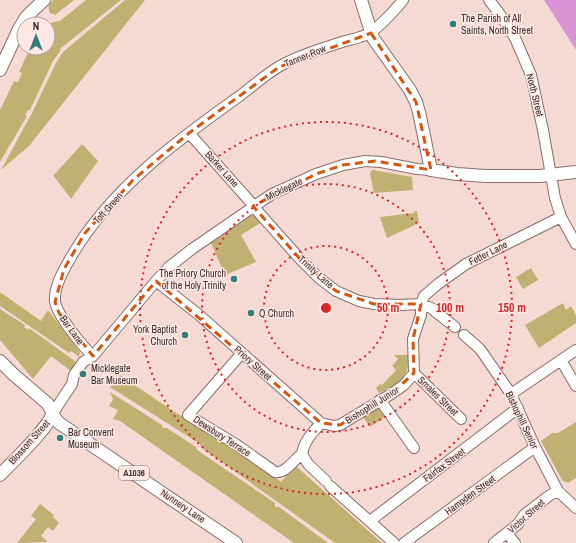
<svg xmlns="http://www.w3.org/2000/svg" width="576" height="543" font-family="'Archivo Narrow',sans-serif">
	<rect width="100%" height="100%" fill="#f5dad4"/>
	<path fill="#c0b173" d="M53 0H74L55 15 50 13C47 7 49 4 53 0Z
		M86 0H121L60 49 61 50 53 61 30 110H28L25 115 27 116 0 162V110L14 81 18 82 22 73 19 72 30 48H48V24H44L60 21Z
		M125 0H145L29 146 1 170 32 113 56 63 63 52Z
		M82 144 98 161 71 199 54 176H53Z
		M373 170 412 177 413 190 374 193 370 174 371 171Z
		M415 211H417L419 223H415V225L387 238 380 217 414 213Z
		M254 213 262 222 241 235 256 262 225 275 211 243Z
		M531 268 538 280 523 289 516 277Z
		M0 292 41 321 48 310 80 352 79 357 71 351 69 353 0 306Z
		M563 303 566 310 571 306 576 315V323L539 348 525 325Z
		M0 309 25 325 24 327 28 330 29 328 76 362 71 371 51 356 33 379 0 340Z
		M394 355H409C409 378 399 384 379 393L376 388 380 384 382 385 396 370 392 366 398 359Z
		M120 375 173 411 234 446 281 482 294 467H297L382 543H335L202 448 200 444 110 387Z
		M110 392 162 425 163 428H167L196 447 197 450 275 503V507H279L328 543H294L120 421 113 419 118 410 109 406 113 399Z
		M377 408 379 409 385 417 370 427 363 417Z
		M576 422V478L568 483 562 480 541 441 552 433H558Z
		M40 504 54 515 53 517 59 523 53 531 48 527 41 536 48 542 17 543 36 519 31 516Z"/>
	<path fill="#d994d7" d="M544 0H576V50Z"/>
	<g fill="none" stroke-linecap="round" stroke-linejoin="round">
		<g stroke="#876f6a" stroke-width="12">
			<path id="minor" d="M489 0 499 13 515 38 531 75 543 130 555 198 561 217 576 244
				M189 133 254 206
				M253 206 300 259 319 278 336 291 359 301 374 304 400 305 421 304 431 308 455 327
				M156 281 198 314 321 423C313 432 304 441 302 454
				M464 335 480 349 511 394 535 447 558 491 576 508
				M242 353 188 415 237 445 275 472C286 474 294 459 302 454
				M93 356C83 347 56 314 55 301 54 287 63 271 70 259 109 189 178 140 241 95 254 85 266 74 280 66 299 55 321 49 342 42 351 39 363 38 371 32 379 27 397 8 403 0
				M561 360 576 386
				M414 373 461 419
				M511 394 576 350
				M380 400 414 448
				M53 413 72 384 74 375 83 362 93 356 156 281 169 267 192 249 272 194 316 174 343 165 365 161 381 162 417 169 431 170
				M321 423 334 426 340 425 391 394 404 385 414 373 413 339 421 315V304L424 296 438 284 466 264 561 217
				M302 454 308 464 326 481
				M330 486 394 543
				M370 521 518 408
				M507 533 515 543
				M404 543 535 447
				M494 543 518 524 524 515 550 495 558 491"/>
		</g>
		<g stroke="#876f6a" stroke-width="14">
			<path id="major" d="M361 0 373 38 410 90 416 102 419 112 431 170 457 174 486 176H540L576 172
				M0 70 19 29 27 16 44 0
				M0 361 13 374 48 404 55 418 59 423 236 543
				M0 475C14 460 47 430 53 413"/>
		</g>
		<use href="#minor" stroke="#fff" stroke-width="10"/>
		<use href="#major" stroke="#fff" stroke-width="12"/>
	</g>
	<path fill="none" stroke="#d7550f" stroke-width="3" stroke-dasharray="8 5" stroke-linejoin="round" d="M371 33 416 102 431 170 375 161 343 165 316 174 253 206 300 259 336 291 374 304H421L413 339 414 373 391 394 340 425 321 423 156 281 93 356 59 313 55 302 64 269 85 233 133 180 189 133 279 67Z"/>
	<g fill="none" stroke="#d62828" stroke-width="2" stroke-dasharray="2 4">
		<circle cx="326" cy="308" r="62"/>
		<circle cx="326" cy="308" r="124"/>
		<circle cx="326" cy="308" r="186"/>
	</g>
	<g fill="#347d7a" stroke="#ffe8e4" stroke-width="1.5">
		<circle cx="453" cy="24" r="4"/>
		<circle cx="234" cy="279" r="4"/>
		<circle cx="251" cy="313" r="4"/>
		<circle cx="185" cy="335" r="4"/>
		<circle cx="83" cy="374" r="4"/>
		<circle cx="60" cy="438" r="4"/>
	</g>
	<g text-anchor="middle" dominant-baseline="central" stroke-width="3" stroke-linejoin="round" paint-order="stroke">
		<rect fill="#ffe8e4" stroke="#766765" stroke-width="1" x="119" y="466" width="30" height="14" rx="3"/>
		<g font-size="9" font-weight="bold" fill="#3b302e">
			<text x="134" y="473">A1036</text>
		</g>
		<g font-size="10" fill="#3b302e" stroke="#ffe8e4" text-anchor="start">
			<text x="461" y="18">The Parish of All<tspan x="461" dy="12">Saints, North Street</tspan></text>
			<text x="226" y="273" text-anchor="end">The Priory Church<tspan x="226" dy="12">of the Holy Trinity</tspan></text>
			<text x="259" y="313">Q Church</text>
			<text x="177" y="329" text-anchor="end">York Baptist<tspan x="177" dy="12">Church</tspan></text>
			<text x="91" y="368">Micklegate<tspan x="91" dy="12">Bar Museum</tspan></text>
			<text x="68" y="432">Bar Convent<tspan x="68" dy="12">Museum</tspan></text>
		</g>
		<g font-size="10" fill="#3b302e" stroke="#ffe8e4">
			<text transform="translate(305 56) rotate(-22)">Tanner Row</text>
			<text transform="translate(535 95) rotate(76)">North Street</text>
			<text transform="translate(222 169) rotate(48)">Barker Lane</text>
			<text transform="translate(284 189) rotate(-26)">Micklegate</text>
			<text transform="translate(108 208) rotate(-48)">Toft Green</text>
			<text transform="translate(488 253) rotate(-27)">Fetter Lane</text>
			<text transform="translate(316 272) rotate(42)">Trinity Lane</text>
			<text transform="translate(72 330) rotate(54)">Bar Lane</text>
			<text transform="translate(253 363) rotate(42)">Priory Street</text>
			<text transform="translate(438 396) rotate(44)">Smales Street</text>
			<text transform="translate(372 405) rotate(-32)">Bishophill Junior</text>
			<text transform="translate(522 420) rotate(64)">Bishophill Senior</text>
			<text transform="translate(222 436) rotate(33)">Dewsbury Terrace</text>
			<text transform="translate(29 442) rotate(-48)">Blossom Street</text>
			<text transform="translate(444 465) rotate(-37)">Fairfax Street</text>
			<text transform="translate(470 495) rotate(-36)">Hampden Street</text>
			<text transform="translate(183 506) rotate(34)">Nunnery Lane</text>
			<text transform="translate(526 516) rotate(-42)">Victor Street</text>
		</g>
	</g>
	<circle cx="326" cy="308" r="6" fill="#d62828" stroke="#ffe8e4" stroke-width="2"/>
	<g font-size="12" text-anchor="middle" font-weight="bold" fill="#d62828" stroke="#ffe8e4" stroke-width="3" stroke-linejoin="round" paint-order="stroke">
		<text x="388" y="312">50 m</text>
		<text x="450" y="312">100 m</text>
		<text x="512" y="312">150 m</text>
	</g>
	<g transform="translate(36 36)"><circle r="19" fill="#ffe8e4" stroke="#b19e9b"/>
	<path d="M0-3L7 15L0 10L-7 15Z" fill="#347d7a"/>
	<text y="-6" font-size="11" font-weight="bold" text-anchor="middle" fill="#3b302e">N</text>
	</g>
</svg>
